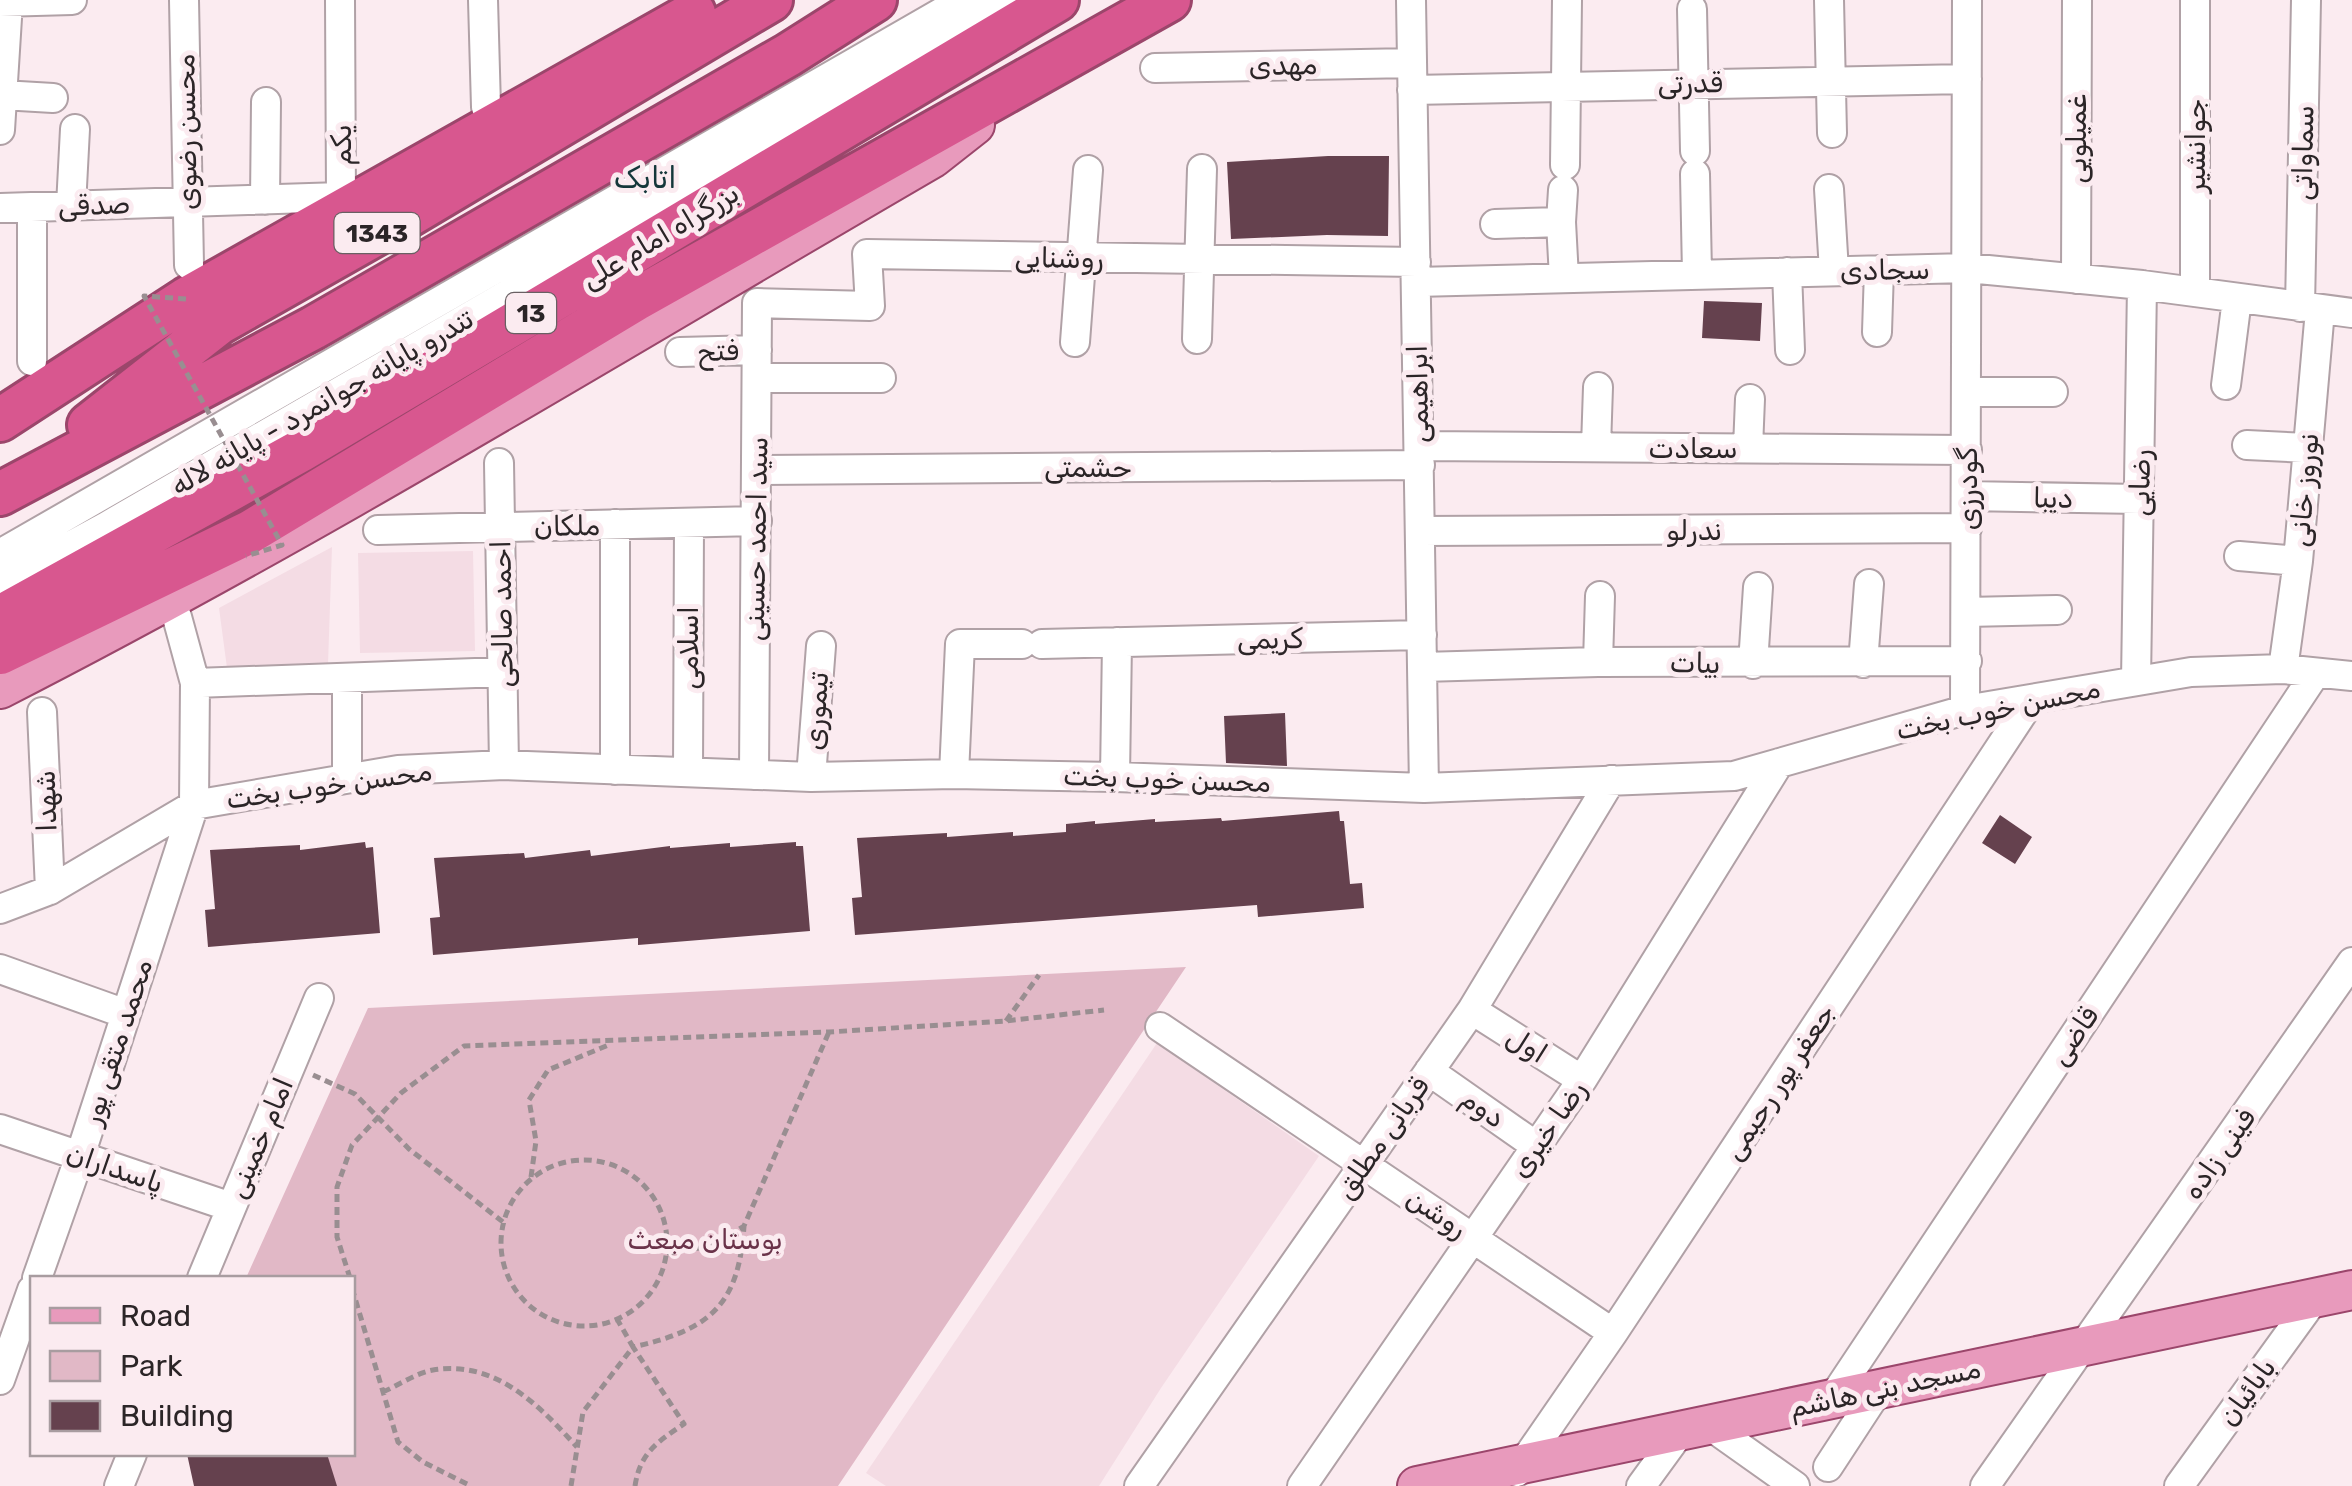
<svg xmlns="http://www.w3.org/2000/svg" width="2352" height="1486" font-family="Rubik,Cairo,sans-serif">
	<rect width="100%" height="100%" fill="#fbebf0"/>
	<path fill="#f4dce4" d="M332 547 328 664 227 668 219 608Z
		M473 551 475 651 360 653 358 553Z
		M1157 1043 1319 1156 1161 1388 1099 1486H886L866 1473Z"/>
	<path fill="#e1b8c6" d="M1186 967 838 1486H240L233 1454H352V1278H246L368 1008Z"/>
	<path fill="#65414e" d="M1328 156H1389L1388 236 1327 235 1231 239 1227 162Z
		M1704 301 1762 303 1760 341 1702 338Z
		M1285 713 1287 766 1226 763 1224 716Z
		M1339 811 1340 821H1344L1350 884 1362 883 1364 908 1258 917 1257 905 855 935 852 898 862 897 857 838 947 833V837L1013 832V836L1066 832V824L1095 821V824L1155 819V822L1221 818 1222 821Z
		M2000 815 2032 837 2015 864 1982 843Z
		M365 842 366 848 373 847 380 933 208 947 205 910 215 909 210 850 300 845V850Z
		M796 842V846H803L810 931 638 945V938L433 955 430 918 440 917 434 858 524 853 525 858 590 850 591 856 670 846V848L730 843V847Z
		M187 1454H327L337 1486H194Z"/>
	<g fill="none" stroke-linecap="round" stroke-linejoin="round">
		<g stroke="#b0a1a6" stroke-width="32">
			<path id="minor" d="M184 0 189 265
				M483 0 486 107
				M1411 0 1424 788
				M1829 0 1832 133
				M0 2 72 0
				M1692 9 1695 151
				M1155 68 1412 63
				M1412 90 1967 79
				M2 95 53 98
				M0 130 8 2
				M1565 165 1567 0
				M1695 174 1697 273
				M1829 189 1834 271
				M1563 190 1561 222 1564 278
				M265 200 266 102
				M71 206 75 129
				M0 208 341 197 340 0
				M1495 224 1561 222
				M1787 272 1790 350
				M2076 279 2077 0
				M1416 282 1968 268 2142 285 2352 313
				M2195 292V0
				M2300 307 2306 0
				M1877 332 1879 270
				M1197 339 1202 169
				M1075 342 1088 170
				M680 352 757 350
				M32 361V207
				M757 378H881
				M2226 385 2237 299
				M1967 392H2053
				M2247 445 2308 448
				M1419 446 1967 450
				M1596 447 1598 387
				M1748 448 1750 399
				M499 463 504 765
				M756 470 1420 465
				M1967 496 2140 499
				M615 524V770
				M378 530 757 521
				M1421 531 1967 528
				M0 554 963 0
				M2239 556 2298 561
				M0 584 105 527 766 145 1003 0
				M1967 612 2057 610
				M1042 644 1422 635
				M1598 662 1600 596
				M1863 663 1869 584
				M1753 664 1758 587
				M1423 667 1598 662 1967 661
				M2283 669 2298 561 2320 310
				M2136 681 2142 285
				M195 683 503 672
				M1965 710 1967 0
				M42 712 50 890
				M688 772 689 523
				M954 774 960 644H1022
				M754 775 757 303 870 306 867 254 1416 262
				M811 777 821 646
				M1115 777 1117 642
				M347 778V678
				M0 909 50 890 194 805 398 770 504 765 811 777 954 774 1115 777 1424 788 1734 776 1965 710 2191 672 2283 669 2352 676
				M0 969 126 1014
				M1472 1010 1582 1080
				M1160 1027 1613 1333
				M1429 1071 1536 1146
				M0 1129 231 1207
				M37 1278 80 1156 194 805 195 683 177 617
				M202 1278 319 998
				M0 1380 32 1290
				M1832 1399 2315 674
				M1709 1425 1795 1486
				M1828 1467 1879 1389
				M1517 1472 1613 1333 2032 699
				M119 1486 132 1454
				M1139 1486 1472 1010 1611 780
				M1302 1486 1582 1080 1779 763
				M1641 1486 1681 1431
				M1985 1486 2352 962
				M2179 1486 2315 1298"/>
		</g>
		<g stroke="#9b466b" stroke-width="42">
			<path id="major" d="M0 689C319 526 623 338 933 158L975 125
				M1417 1486 2352 1290"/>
		</g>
		<g stroke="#9b466b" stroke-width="48">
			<path id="highway" d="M0 420 186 299 694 13
				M89 425 219 323 406 217 771 0
				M0 494 313 328 788 55 875 0
				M0 617 300 451 1057 0
				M0 653 250 532 635 300 1169 0"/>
		</g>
		<path stroke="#998e91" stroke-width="5" stroke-dasharray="8 5" stroke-linecap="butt" d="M1006 1021 1039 975
			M313 1075 355 1094 409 1149 503 1222
			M501 1243a83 83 0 1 1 166 0a83 83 0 1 1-166 0Z
			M531 1177 536 1141 529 1100 548 1070 611 1044
			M667 1253 712 1246 744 1226 829 1032
			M350 1278 337 1237V1187L352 1145 401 1093 464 1046 829 1032 1005 1021 1104 1010
			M352 1288 398 1442 423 1462 471 1486
			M383 1392C399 1385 416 1373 433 1370 495 1360 538 1404 577 1447
			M571 1486 583 1412 633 1347 617 1319
			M635 1486C640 1453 657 1442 684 1424L633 1347C709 1330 739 1306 744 1226"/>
		<use href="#minor" stroke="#fff" stroke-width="28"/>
		<use href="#major" stroke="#e89abc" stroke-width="38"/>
		<use href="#highway" stroke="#d8578f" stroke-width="42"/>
		<path stroke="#998e91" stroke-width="5" stroke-dasharray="8 5" stroke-linecap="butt" d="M186 299 144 296 282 545 246 556"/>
	</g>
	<g text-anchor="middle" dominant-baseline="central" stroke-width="10" stroke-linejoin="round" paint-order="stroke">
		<g fill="#fbebf0" stroke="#696063" stroke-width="2.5">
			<rect x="334.5" y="213" width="85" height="40" rx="8"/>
			<rect x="506" y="293" width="50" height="40" rx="8"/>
		</g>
		<g font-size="25" font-weight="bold" fill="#2b2527">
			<text x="377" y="233">1343</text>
			<text x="531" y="313">13</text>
		</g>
		<g font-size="28" fill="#2b2527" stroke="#fbebf0">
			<text transform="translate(1283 65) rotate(-1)">مهدی</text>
			<text transform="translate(1690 83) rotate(-1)">قدرتی</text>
			<text transform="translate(186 132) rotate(-91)">محسن رضوی</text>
			<text transform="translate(2076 139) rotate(-90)">غمیلویی</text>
			<text transform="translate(341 145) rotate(-90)">یکم</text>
			<text transform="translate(2195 146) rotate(-90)">جوانشیر</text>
			<text transform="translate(2303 153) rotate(-89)">سماواتی</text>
			<text transform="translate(94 205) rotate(-2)">صدقی</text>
			<text transform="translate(660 236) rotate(-31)">بزرگراه امام علی</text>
			<text transform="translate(1059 258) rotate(1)">روشنایی</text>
			<text transform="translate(1885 270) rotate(-1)">سجادی</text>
			<text transform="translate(718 351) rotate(-2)">فتح</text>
			<text transform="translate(1418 394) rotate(-91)">ابراهیمی</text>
			<text transform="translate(322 402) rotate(-30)">تندرو پایانه جوانمرد - پایانه لاله</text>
			<text x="1693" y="448">سعادت</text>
			<text x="1088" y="467">حشمتی</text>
			<text transform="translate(2140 483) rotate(-89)">رضایی</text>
			<text transform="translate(1967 489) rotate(-90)">گودرزی</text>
			<text transform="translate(2304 490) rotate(-85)">نوروز خانی</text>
			<text transform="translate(2053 498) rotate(1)">دیبا</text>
			<text transform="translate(567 526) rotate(-1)">ملکان</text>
			<text x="1694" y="530">ندرلو</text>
			<text transform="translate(756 539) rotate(-89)">سید احمد حسینی</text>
			<text transform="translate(502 614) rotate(-91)">احمد صالحی</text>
			<text transform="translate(1270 639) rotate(-1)">کریمی</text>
			<text transform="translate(688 648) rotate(-90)">اسلامی</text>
			<text transform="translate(1695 663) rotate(1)">بیات</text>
			<text transform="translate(1998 709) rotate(-12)">محسن خوب بخت</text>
			<text transform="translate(816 711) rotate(-86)">تیموری</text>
			<text transform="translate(1167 779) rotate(2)">محسن خوب بخت</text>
			<text transform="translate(329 785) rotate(-8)">محسن خوب بخت</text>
			<text transform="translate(46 801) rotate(-92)">شهدا</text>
			<text transform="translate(2074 1036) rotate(-56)">قاضی</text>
			<text transform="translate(117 1042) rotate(-72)">محمد متقی پور</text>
			<text transform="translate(1527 1045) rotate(32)">اول</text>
			<text transform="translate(1779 1082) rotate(-57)">جعفر پور رحیمی</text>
			<text transform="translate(1483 1108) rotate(35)">دوم</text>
			<text transform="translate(1548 1129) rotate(-55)">رضا خیری</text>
			<text transform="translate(260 1138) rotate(-67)">امام خمینی</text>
			<text transform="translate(1382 1138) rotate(-55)">قربانی مطلق</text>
			<text transform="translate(2219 1154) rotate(-55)">فینی زاده</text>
			<text transform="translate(115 1168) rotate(19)">پاسداران</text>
			<text transform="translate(1437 1213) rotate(34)">روشن</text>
			<text transform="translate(1885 1388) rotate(-12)">مسجد بنی هاشم</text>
			<text transform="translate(2247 1392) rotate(-54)">بابائیان</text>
		</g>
		<g font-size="28" fill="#6b334a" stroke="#fbebf0">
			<text x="705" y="1239">بوستان مبعث</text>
		</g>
		<g font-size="30" fill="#15373a" stroke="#fbebf0">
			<text x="645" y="178">اتابک</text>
		</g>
	</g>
	<rect x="30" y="1276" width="325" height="180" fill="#fbebf0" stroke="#a89ca0" stroke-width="2.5"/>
	<rect x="50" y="1308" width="50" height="15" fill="#e89abc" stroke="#a89ca0" stroke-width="2.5"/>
	<text x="120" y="1326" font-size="30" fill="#2b2527">Road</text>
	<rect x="50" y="1351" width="50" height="30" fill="#e1b8c6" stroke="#a89ca0" stroke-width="2.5"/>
	<text x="120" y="1376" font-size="30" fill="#2b2527">Park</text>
	<rect x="50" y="1401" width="50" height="30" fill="#65414e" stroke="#a89ca0" stroke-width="2.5"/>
	<text x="120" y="1426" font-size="30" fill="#2b2527">Building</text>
</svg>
